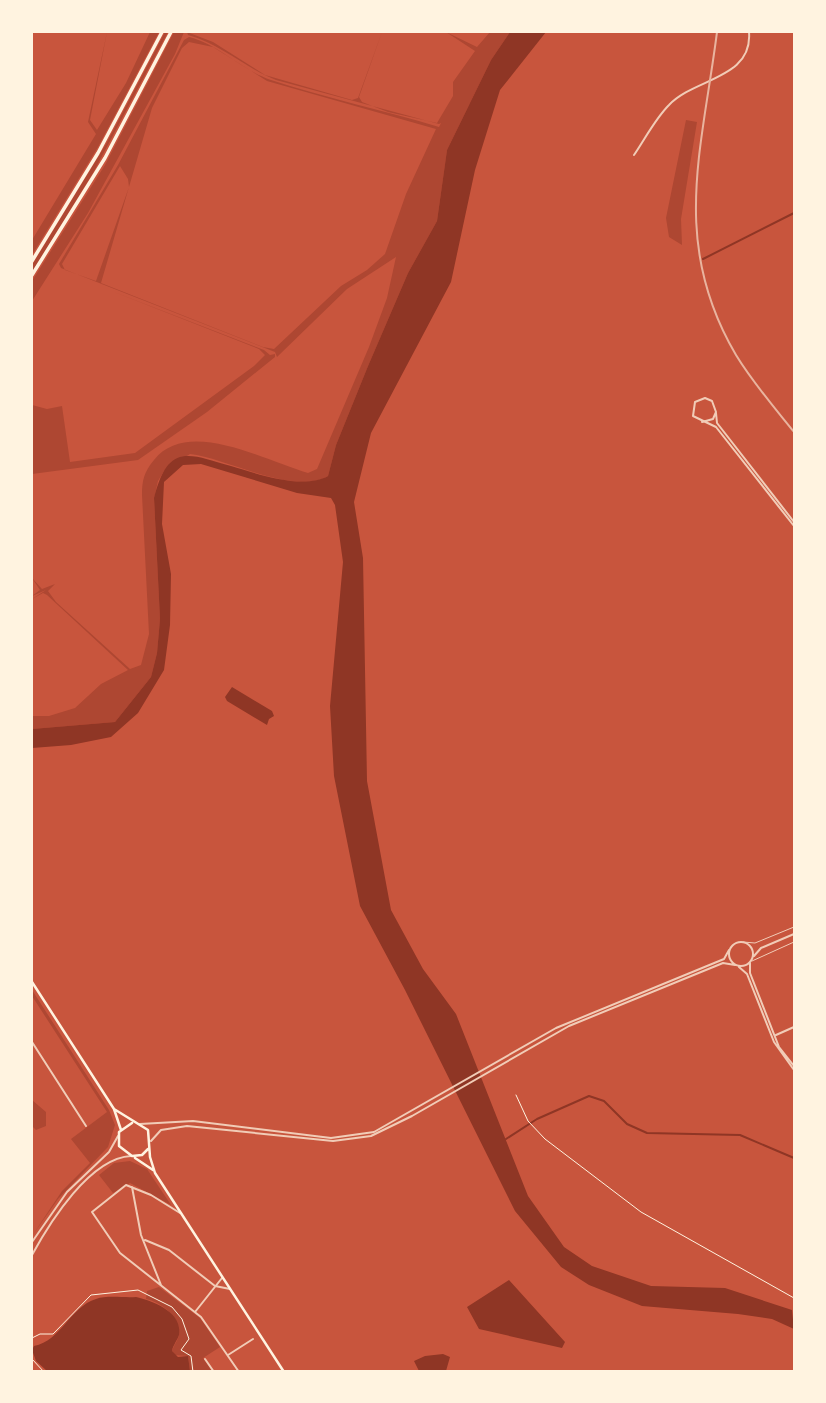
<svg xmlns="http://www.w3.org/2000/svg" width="826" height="1403" font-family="'Asap Condensed',sans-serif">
	<rect width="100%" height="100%" fill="#c8553d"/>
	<path fill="#ae4732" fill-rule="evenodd" d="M107 32 90 120 97 130 126 83 150 32H159L98 147 32 255V240L96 134 88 122Z
		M165 32H168L93 173 32 272V265L106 144Z
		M174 32H184L175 54 88 213 32 301V281L105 165Z
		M187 32 213 42 265 75 352 100 358 98 382 32 359 97 362 102 388 112 437 123 453 96V82L475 51 446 32 477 47 490 32H510L491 60 447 150 437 221 408 273 368 366 336 445 328 476C293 496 227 458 190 454L164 471 158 481 154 499 160 619 157 653 151 677 115 722 32 729V716H49L75 708 101 684 128 670 47 595 43 593 32 599 46 590 32 596 40 590 32 578 42 589 55 584 48 591 56 602 130 669 141 665 149 634 142 495C142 480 144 472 154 460 188 417 265 461 308 473L317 469 369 347 387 298 396 257 347 289 277 357 275 352 61 268 59 264 118 165 184 40 189 37C220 45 241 70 271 80 326 98 383 110 439 127L441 123 439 124 276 80C245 68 221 44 188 35ZM189 42 213 47 267 81 436 129 406 194 385 254 367 270 341 286 274 349 263 347 101 283 152 108 182 48ZM120 166 128 179 129 187 96 281 65 270 62 264Z
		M686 120 697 122 681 219 682 245 669 237 666 218Z
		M114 292 264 350 270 355 275 354V357L207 412 138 460 32 474V405L47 409 62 406 70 462 135 453 254 366 265 355 259 349Z
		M32 990 109 1110 115 1125 108 1147 58 1199 32 1236 62 1191 90 1163 71 1139 107 1112 32 996Z
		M32 1100 46 1112V1126L36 1130 32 1126Z
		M130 1161 147 1169 171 1205 130 1183 113 1193 99 1175 114 1163Z
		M159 1287 200 1318 220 1347 203 1358 212 1371H190L188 1356 174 1355 172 1351C174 1345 178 1340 179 1335 182 1318 161 1302 146 1299L147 1291Z"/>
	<path fill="#8f3625" d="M510 32H546L500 90 475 170 451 282 371 433 354 502 363 558 367 781 391 910 423 969 456 1014 528 1196 564 1247 592 1266 651 1286 725 1288 792 1310 794 1329 772 1319 738 1314 642 1306 589 1285 561 1267 515 1211 405 990 360 906 334 776 330 706 343 562 335 505 331 498 297 493 201 464 183 465 164 482 162 524 171 574 170 625 164 670 138 713 111 737 71 745 32 748V729L115 722 151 677 157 653 160 619 154 498C168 442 189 454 231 466 258 474 303 490 328 476L336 445 368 366 408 273 437 221 447 150 491 60Z
		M232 687 272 711 274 716 269 719 267 725 227 701 225 697Z
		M509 1280 565 1342 562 1348 479 1329 467 1307Z
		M136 1297C153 1301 183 1312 179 1335 177 1341 173 1345 172 1351L178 1357 188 1356 190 1371H47L36 1361 32 1350 34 1346C61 1341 70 1307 96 1299 107 1295 124 1298 136 1297Z
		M443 1354 450 1357 446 1371H419L414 1361 425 1356Z"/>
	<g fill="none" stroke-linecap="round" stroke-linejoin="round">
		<path stroke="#8f3625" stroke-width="2" d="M703 259 794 213
			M506 1139 537 1119 589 1096 604 1101 627 1124 647 1133 740 1135 794 1158"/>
		<path stroke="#fff3e0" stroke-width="1" d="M516 1095 528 1121 545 1139 641 1212 794 1298
			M32 1338 40 1334H53L91 1295 138 1290 172 1307 182 1319 189 1339 181 1350 191 1356 193 1372
			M32 1359 44 1372"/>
		<path stroke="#f1ccb7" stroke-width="1" d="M743 942 755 943 794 927
			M752 961 794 942"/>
		<path stroke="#f1ccb7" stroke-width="2" d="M634 155C645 139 655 119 669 105 694 78 753 79 749 32
			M716 413 717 423 794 522
			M702 422 713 419 716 412 712 401 705 398 695 402 693 416 716 427 794 526
			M729 954a12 12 0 1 1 24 0a12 12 0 1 1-24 0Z
			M754 956 761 948 794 934
			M750 963V973L779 1047 794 1066
			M739 967 747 974 774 1042 794 1070
			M776 1035 794 1027
			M32 1042 86 1126
			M140 1124 193 1121 331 1138 374 1132 556 1028 724 959 729 950
			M151 1141 161 1130 187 1126 333 1141 371 1136 412 1116 569 1026 723 963 735 965
			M132 1187 141 1235 161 1285
			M180 1213 151 1195 126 1185 92 1212 120 1253 201 1317 239 1372
			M145 1240 169 1250 215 1286 230 1289
			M32 1242 67 1192 109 1152 118 1136
			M32 1255C50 1222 90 1158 131 1156
			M195 1312 222 1278
			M228 1355 253 1339
			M205 1359 214 1372"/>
		<path stroke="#fff3e0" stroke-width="2.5" d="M32 982 114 1109 121 1130
			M114 1109 148 1130 150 1157 155 1173 284 1372
			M132 1123 119 1132V1146L132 1156 142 1155 148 1149
			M135 1158 153 1170"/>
		<path stroke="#fff3e0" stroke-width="3.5" d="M32 261 98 153 162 32
			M32 275 105 158 171 32"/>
		<path stroke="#e9b49f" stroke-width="2" d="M717 32C702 150 670 243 736 355 753 383 774 407 794 432"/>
	</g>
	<rect width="826" height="1403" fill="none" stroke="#fff3e0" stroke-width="66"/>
</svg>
